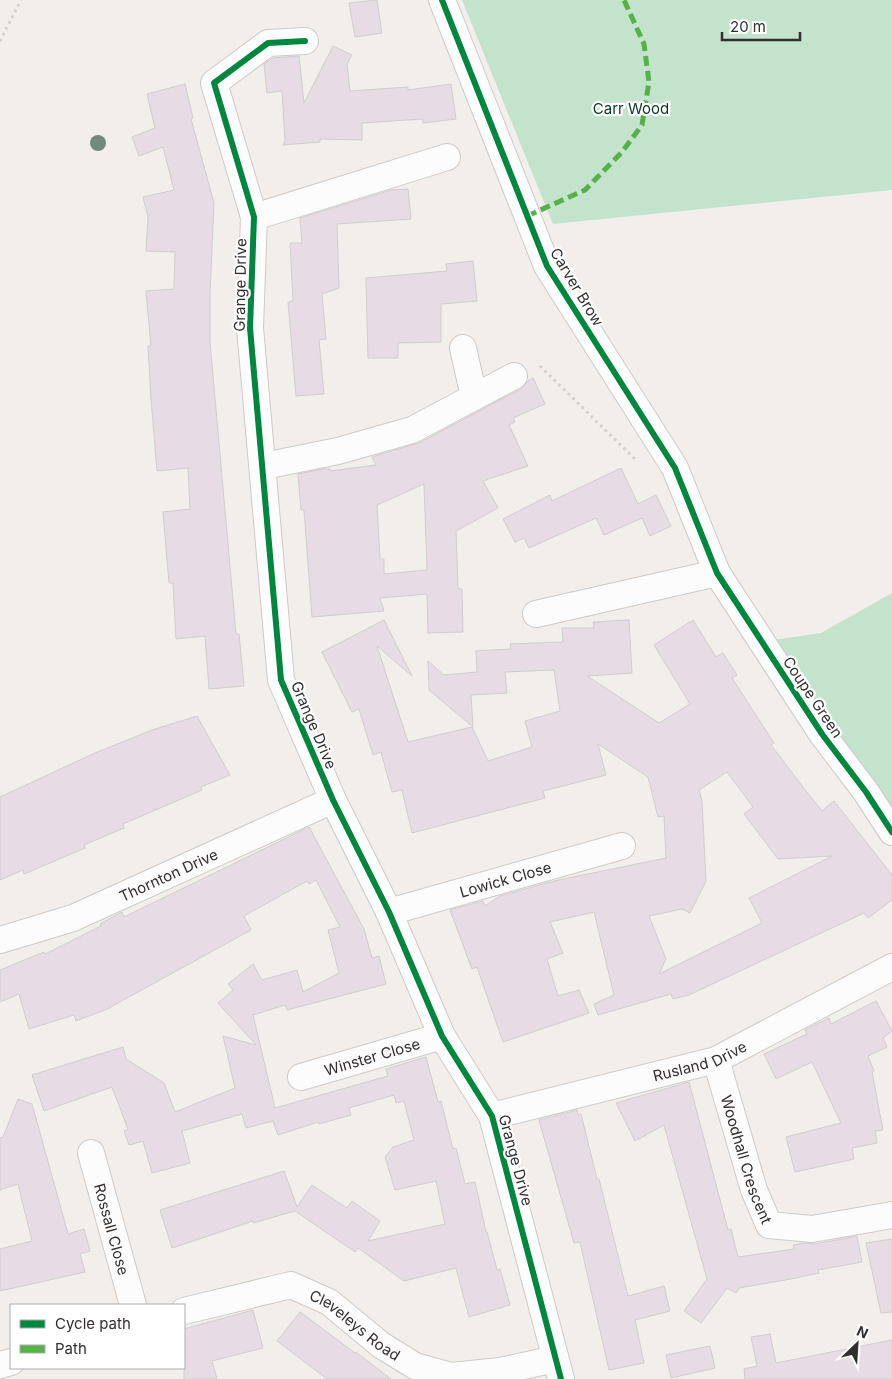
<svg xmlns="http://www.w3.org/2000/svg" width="892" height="1379" font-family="Inter,sans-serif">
	<rect width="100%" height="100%" fill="#f1eeeb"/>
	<path fill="#c4e3cd" d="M462 0H892V190L553 224Z
		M892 593V808L847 752 773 640 821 633Z"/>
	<path fill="#e7dce3" stroke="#cfcecd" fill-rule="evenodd" d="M377 0 382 33 355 37 349 3Z
		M333 46 352 55 347 64 350 91 408 87V90L451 84 456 119 423 123V119L362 123V140L320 139V142L283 145 285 141 282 91 267 93 264 64 273 58 299 56 304 103Z
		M185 84 193 118 191 119 214 203 210 294V342L236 634H239L244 686 209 689 205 636 176 639 173 583H169L163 512 190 509 188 468 157 471 151 399 148 346H151L146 291 174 289 175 252 146 251 148 217 143 197 174 190 163 147 139 156 132 137 155 128 147 94Z
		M408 189 411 219 337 224 339 288 322 294 326 339 319 340 324 394 296 396 288 302 293 301 290 243H302L300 218 391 190Z
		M473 261 477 301 441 304V342L398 343V358H368L366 278 447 271 446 264Z
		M533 378 545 404 513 418 515 422 509 425 528 466 483 481 498 508 456 531 458 589H462L463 632 428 633 427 594 380 598 384 611 312 617 304 510H301L298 474 323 469H330V471L376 465 372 457 419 443 521 389 528 381ZM424 484 427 570 384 574V559H380L377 505Z
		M621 468 638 504 656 495 671 526 650 536 642 518 604 535 596 518 529 548 524 538 515 542 503 519 550 495 552 501Z
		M384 620 412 676 377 646 408 742 472 727 488 761 532 747 525 721 560 711 554 670 505 672 507 693 471 695 473 727 429 690 428 661 444 675 477 672 476 651 511 649 510 644 563 642 562 628H594L593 622 629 620 632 673 587 676 659 723 690 704 654 645 693 620 716 657 723 653 737 675 732 678 774 743 771 745 803 787 822 811 834 801 892 875V900L868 918 864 913 689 995 673 999 671 994 598 1015 594 1004 614 995 594 912 550 922 563 953 547 959 558 996 579 990 589 1013 503 1042 477 967 472 969 450 910 483 901 485 906 500 896 554 881 666 858 664 816 658 817 648 777 598 744 606 775 543 791 545 798 412 833 402 790 392 792 381 752 373 755 359 709 352 712 322 652ZM727 772 753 807 744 814 778 859 832 856 749 898 762 923 659 974 666 959 649 916 682 909 690 913 706 881 702 801 699 790Z
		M197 716 230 775 201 787 202 790 123 824 124 828 84 845 85 848 24 874 23 870 0 880V797L95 753 152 730Z
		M309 827 364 929 372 958 379 956 386 984 287 1010 285 1005 253 1015 275 1108 388 1076 386 1069 426 1057 438 1102 441 1101 453 1149 456 1148 465 1184 475 1182 486 1232H487L497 1270 500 1269 510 1305 469 1317 456 1268 404 1281 358 1248 355 1252 295 1211 253 1223V1221L172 1248 160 1210 284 1171 297 1207 312 1185 347 1208 352 1201 380 1221 368 1241 445 1224 436 1181 395 1190 385 1157 393 1147 414 1140 404 1101 396 1103 394 1095 349 1108 351 1115 319 1124 318 1122 278 1135 273 1121 246 1128 242 1114 182 1131 190 1163 152 1173 143 1141 129 1145 124 1131 128 1129 112 1087 44 1111 32 1075 123 1047 126 1059 164 1083 175 1112 235 1088 223 1036 256 1045 218 1003 233 990 228 984 253 964 262 980 297 970 303 992 339 973 328 930 340 927 316 880 309 884 307 881 244 916 251 930 107 1009 76 1021 74 1015 29 1029 19 994 0 1002V970L44 952 45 954 101 926 100 924 122 912 124 917Z
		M876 1001 892 1031 883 1038 887 1047 868 1056 874 1071 872 1072 883 1130 875 1131 877 1143 852 1148 854 1159 795 1172 786 1137 841 1123 812 1062 776 1079 764 1054 807 1034 805 1030 829 1018 831 1024Z
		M689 1082 728 1230 731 1229 738 1257 794 1249 793 1245 803 1243 815 1244 857 1236 862 1262 818 1270 819 1273 791 1279 739 1288 736 1293 727 1288 701 1323 684 1311 707 1279 664 1125 635 1141 616 1103Z
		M18 1099 32 1104 68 1234 84 1229 90 1251 80 1254 85 1272 0 1291V1249L32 1241 18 1184 0 1190V1138L3 1137Z
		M577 1110 578 1115 581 1114 597 1179H599L628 1296 664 1286 670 1311 635 1320 644 1363 609 1370 580 1242 574 1243 539 1120Z
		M892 1239V1312L881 1313 866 1243Z
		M253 1310 263 1348 212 1361 217 1379H184V1329Z
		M300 1312 355 1353 356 1352 391 1379H327L277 1341Z
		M770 1334 776 1363 892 1340V1379H745L744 1369 757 1366 751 1337Z
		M710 1346 715 1368 671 1378 666 1355Z"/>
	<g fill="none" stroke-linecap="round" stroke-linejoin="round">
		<g stroke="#cdcbc8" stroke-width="28">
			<g id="minor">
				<path d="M442 0 547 266 675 468 717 573 822 734 866 792 892 832"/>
				<path d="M305 41 268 43 214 83 254 217 250 328 281 680 333 800 389 912 442 1036 492 1116 561 1379"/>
				<path d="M254 217 447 157"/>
				<path d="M463 348 474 397"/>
				<path d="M264 466 338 451 412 430 514 376"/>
				<path d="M536 614 717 573"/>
				<path id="s1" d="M389 912 622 846"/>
				<path id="s2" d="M0 940 73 918 333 800"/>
				<path id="s3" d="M716 1060 754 1190 769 1225 812 1229 892 1215"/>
				<path id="s4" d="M301 1077 442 1036"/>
				<path id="s5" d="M492 1116 716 1060 892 967"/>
				<path id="s6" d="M91 1153 133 1305"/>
				<path id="s7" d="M184 1311 291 1285 329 1302 381 1345 415 1366 451 1376 500 1371 555 1359"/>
				<path d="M0 1365 11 1362"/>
			</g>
		</g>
		<path stroke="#d0cfce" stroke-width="3" stroke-dasharray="2.5 4" stroke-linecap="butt" d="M0 41 21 0
			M540 366 637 461"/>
		<use href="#minor" stroke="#fdfcfc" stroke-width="26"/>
		<path stroke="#56b246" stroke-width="5" stroke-dasharray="10 5" stroke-linecap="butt" d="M527 216 585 190 622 152 642 125 649 82 644 44 624 0"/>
		<g stroke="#fff" stroke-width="9">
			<path id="cycleway" d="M442 0 547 266 675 468 717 573 822 734 866 792 892 832
				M305 41 268 43 214 83 254 217 250 328 281 680 333 800 389 912 442 1036 492 1116 561 1379"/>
		</g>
		<use href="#cycleway" stroke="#00873e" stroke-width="6"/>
	</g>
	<circle fill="#708b7b" cx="98" cy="143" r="8"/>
	<g text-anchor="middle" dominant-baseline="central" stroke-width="4.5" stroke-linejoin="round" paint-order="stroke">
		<g font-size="15" fill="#073a20" stroke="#fff">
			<text x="631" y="108">Carr Wood</text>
		</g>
		<g font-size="15" fill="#312e2d" stroke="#fff">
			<text transform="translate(240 285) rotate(-89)">Grange Drive</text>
			<text transform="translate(577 287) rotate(59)">Carver Brow</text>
			<text transform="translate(813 697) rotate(56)">Coupe Green</text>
			<text transform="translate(314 725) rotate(67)">Grange Drive</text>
			<text stroke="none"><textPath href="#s2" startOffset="181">Thornton Drive</textPath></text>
			<text stroke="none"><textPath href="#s1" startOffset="121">Lowick Close</textPath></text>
			<text stroke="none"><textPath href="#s4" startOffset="74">Winster Close</textPath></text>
			<text stroke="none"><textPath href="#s5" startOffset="215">Rusland Drive</textPath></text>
			<text stroke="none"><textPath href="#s3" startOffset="104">Woodhall Crescent</textPath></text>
			<text transform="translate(516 1160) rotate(75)">Grange Drive</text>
			<text stroke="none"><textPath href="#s6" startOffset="79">Rossall Close</textPath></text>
			<text stroke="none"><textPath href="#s7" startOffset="186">Cleveleys Road</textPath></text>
		</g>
	</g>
	<rect x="10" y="1304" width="175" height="65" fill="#ffffff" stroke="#adabab"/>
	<rect x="20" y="1320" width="25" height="8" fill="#00873e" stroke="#adabab"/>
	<text x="55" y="1329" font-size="15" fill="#312e2d">Cycle path</text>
	<rect x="20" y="1345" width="25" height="8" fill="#56b246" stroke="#adabab"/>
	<text x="55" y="1354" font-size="15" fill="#312e2d">Path</text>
	<g transform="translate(857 1344) rotate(25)" stroke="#ffffff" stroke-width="4" paint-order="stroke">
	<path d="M0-4L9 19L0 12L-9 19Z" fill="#312e2d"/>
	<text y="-8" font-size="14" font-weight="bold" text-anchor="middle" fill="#312e2d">N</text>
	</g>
	<path d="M722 32v8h78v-8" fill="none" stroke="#312e2d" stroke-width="2.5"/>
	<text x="730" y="32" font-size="15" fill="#312e2d" stroke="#ffffff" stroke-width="4" paint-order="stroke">20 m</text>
</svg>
